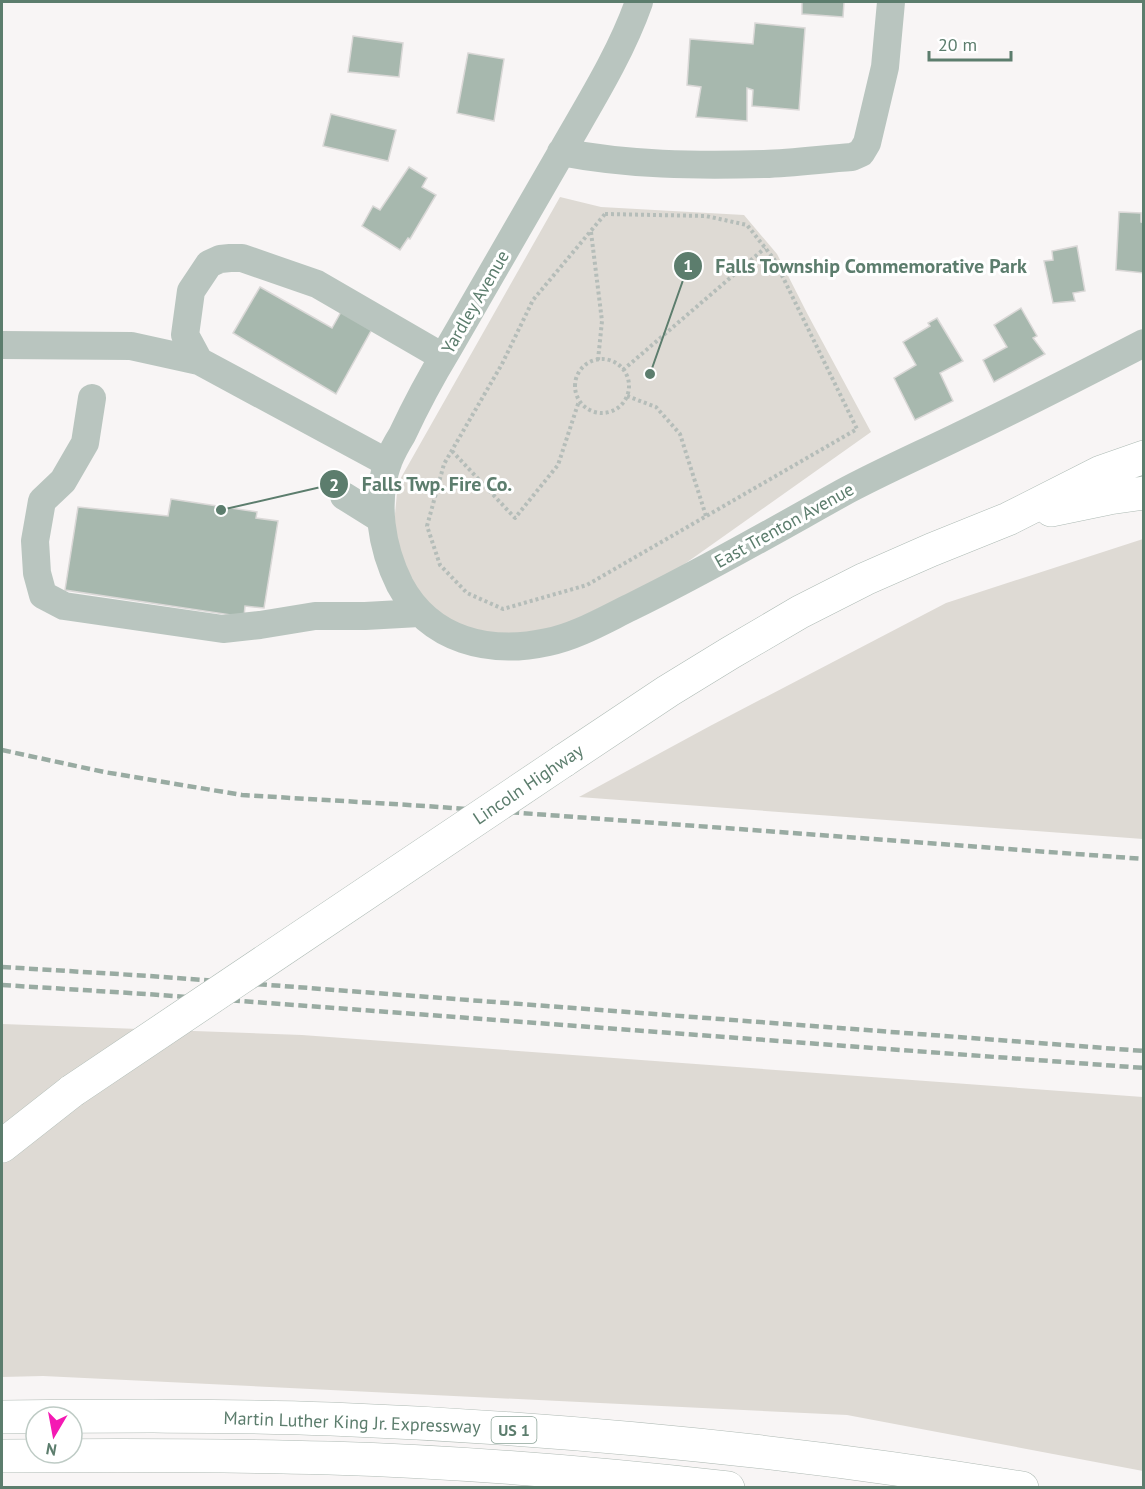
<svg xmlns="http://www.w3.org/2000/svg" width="1145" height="1489" font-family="'PT Sans',sans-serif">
	<rect width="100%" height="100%" fill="#f8f5f5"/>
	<path fill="#dedad4" d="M560 197 601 207 744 215 777 254 808 315 871 432 669 575 553 630 506 639 458 628 425 604 402 569 394 524 398 483Z
		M1143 539V839L579 797 710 726 946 603Z
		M2 1024 302 1035 1143 1097V1471L847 1415 43 1376 2 1377Z"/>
	<path fill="#a7b8ae" stroke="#dad8d7" stroke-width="1.5" d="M802 2H844L843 17 802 14Z
		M755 23 805 28 799 110 752 106 753 90 747 88V121L696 117 701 87 687 85 690 39 753 44Z
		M353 36 403 43 399 77 348 72Z
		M468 53 504 59 494 121 457 113Z
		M331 114 396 130 388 161 323 146Z
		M409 167 427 178 422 187 436 195 410 239 408 238 400 250 362 226 373 206 380 210Z
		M1119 212 1141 213V222L1144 223V273L1116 270Z
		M1077 246 1085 291 1073 293 1075 301 1053 303 1044 261 1053 260 1052 251Z
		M260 287 332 328 341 312 372 329 336 394 233 333Z
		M1021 308 1037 336 1033 338 1045 354 994 382 983 360 1007 347 994 325Z
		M937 318 963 361 940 373 953 401 915 420 894 378 916 365 903 342 930 326 928 323Z
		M171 499 257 512 256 518 278 521 264 608 245 606 244 617 65 590 78 507 168 516Z"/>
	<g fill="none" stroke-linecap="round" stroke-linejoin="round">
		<g stroke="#adbab4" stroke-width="34">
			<path id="major" d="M1051 510 1109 498 1144 493
				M563 761 668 691 730 653 800 612 865 579 931 550 1008 519 1101 472 1144 457
				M2 1146 72 1091"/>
		</g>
		<g stroke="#aeb9b3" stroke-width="34">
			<path id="highway" d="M2 1417C111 1416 221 1415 331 1419 563 1428 794 1451 1022 1488
				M2 1456C111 1455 220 1455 329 1458 462 1462 596 1473 728 1488"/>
		</g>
		<path stroke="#b5bdb9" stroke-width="4" stroke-dasharray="3 3" stroke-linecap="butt" d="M605 214 706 216 747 225 774 259 857 429 587 585 503 609 467 593 440 565 427 526 444 464 502 364 533 300Z
			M591 232 602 321 598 360
			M575 386a27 27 0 1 1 54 0a27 27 0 1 1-54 0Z
			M623 370 765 248
			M627 396 656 407 680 434 706 516
			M452 451 515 518 558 465 579 401"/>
		<path stroke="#b9c5bf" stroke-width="28" d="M639 2C621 53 591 101 564 148 525 215 486 282 448 349 431 377 416 405 402 435 397 443 392 452 388 462 374 502 381 547 400 585 430 641 490 655 548 642 577 636 604 620 631 607 703 572 772 532 842 493 881 472 922 454 963 434 1024 405 1084 374 1144 343
			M561 152C628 165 696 166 764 164 794 163 823 159 852 157L861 153 867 143 885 67 891 2
			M2 345 131 346 199 361
			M92 398 85 443 63 481 42 501 35 541 37 573 43 595 64 606 223 629 260 625 315 616H365L419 613
			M388 463 199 361 185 335 191 291 209 264 220 259 230 258H242L317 284 443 357
			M344 496 381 519"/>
		<use href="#major" stroke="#fff" stroke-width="33"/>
		<use href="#highway" stroke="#fff" stroke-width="33"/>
		<path stroke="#99aba2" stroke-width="4.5" stroke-dasharray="9 4.5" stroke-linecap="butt" d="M2 750 104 772 242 795 426 806 1144 859
			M2 967 150 976 1144 1051
			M2 985 146 994 1144 1068"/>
		<g stroke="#adbab4" stroke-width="34" stroke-linecap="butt">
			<path id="major-bridge" d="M72 1091 563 761"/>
		</g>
		<use href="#major-bridge" stroke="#fff" stroke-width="33"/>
	</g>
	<g text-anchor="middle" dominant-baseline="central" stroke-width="6" stroke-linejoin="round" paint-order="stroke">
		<rect fill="#fff" stroke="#8da499" stroke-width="1.5" x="491.5" y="1417" width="45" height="26" rx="4.5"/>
		<g font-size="16" font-weight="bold" fill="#5c7d6d">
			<text x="514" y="1430">US 1</text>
		</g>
		<g font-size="18" fill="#5c7d6d" stroke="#fff">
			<text transform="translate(475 302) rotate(-60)">Yardley Avenue</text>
			<text transform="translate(784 525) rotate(-29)">East Trenton Avenue</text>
			<text transform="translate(528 784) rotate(-34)">Lincoln Highway</text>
			<text transform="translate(352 1422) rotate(2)">Martin Luther King Jr. Expressway</text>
		</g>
	</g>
	<path fill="none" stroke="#5c7d6d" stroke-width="2" d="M650 374L688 266M221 510L334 484"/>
	<g fill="#5c7d6d" stroke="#fff" stroke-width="2">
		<circle cx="650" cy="374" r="6"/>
		<circle cx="221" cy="510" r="6"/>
		<circle cx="688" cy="266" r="15"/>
		<circle cx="334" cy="484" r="15"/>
	</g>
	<g font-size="18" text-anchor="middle" font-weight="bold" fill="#fff">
		<text x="688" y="272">1</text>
		<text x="334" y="491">2</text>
	</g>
	<g font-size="20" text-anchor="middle" font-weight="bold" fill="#5c7d6d" stroke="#fff" stroke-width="6" stroke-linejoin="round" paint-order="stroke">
		<text x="871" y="273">Falls Township Commemorative Park</text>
		<text x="437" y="491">Falls Twp. Fire Co.</text>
	</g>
	<rect width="1145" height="1489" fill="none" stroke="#5c7d6d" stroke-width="6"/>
	<g transform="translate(54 1435) rotate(190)"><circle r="28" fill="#ffffff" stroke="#becbc5" stroke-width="1.5"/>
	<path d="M0-4.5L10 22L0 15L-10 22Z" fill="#f419b3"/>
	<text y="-9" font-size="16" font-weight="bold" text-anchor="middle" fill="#5c7d6d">N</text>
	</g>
	<path d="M929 51v9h82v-9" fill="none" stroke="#5c7d6d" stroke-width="3"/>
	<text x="938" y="51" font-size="18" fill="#5c7d6d" stroke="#ffffff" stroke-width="4.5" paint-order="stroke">20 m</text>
</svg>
